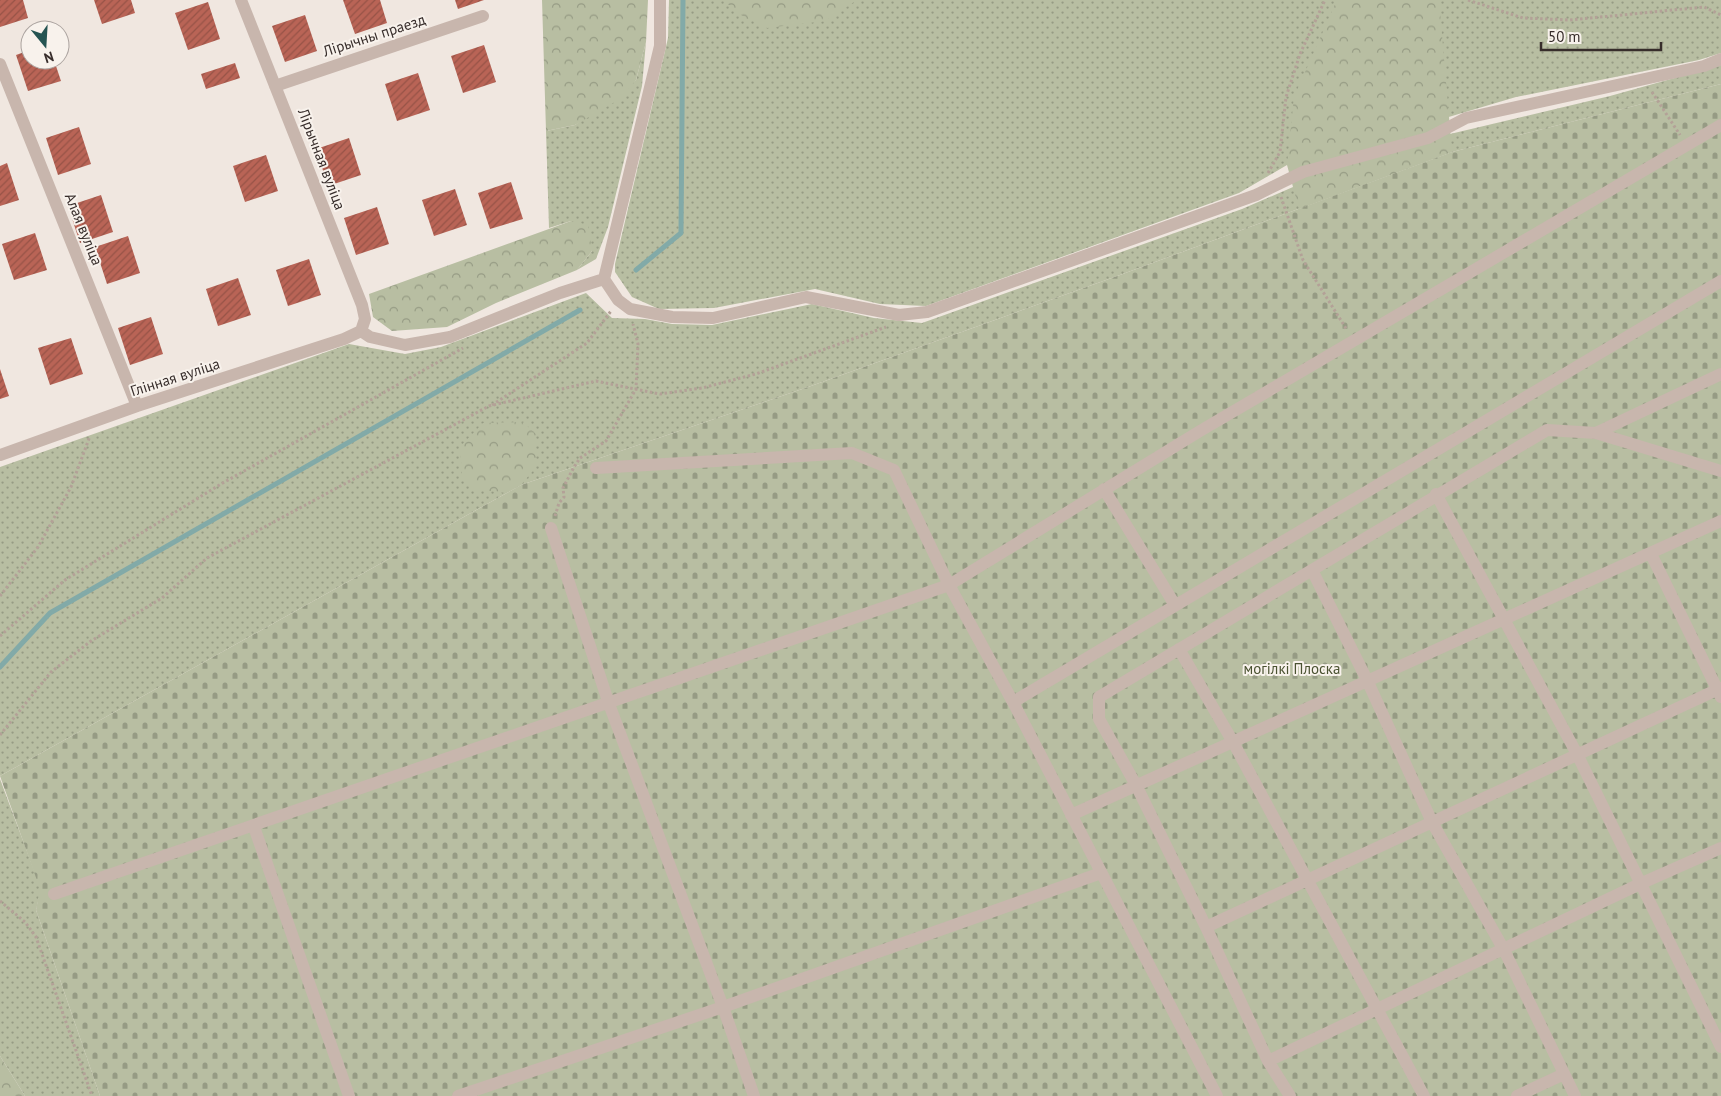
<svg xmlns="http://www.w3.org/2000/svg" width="1721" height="1096" font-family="'PT Sans',sans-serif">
	<defs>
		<pattern id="grass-dots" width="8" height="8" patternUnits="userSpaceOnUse" patternTransform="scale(1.25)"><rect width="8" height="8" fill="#b8bea2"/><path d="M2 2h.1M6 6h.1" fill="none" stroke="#969b84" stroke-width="1.8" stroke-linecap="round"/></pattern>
		<pattern id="forest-crowns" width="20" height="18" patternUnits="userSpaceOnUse" patternTransform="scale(1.25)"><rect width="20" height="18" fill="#b8bea2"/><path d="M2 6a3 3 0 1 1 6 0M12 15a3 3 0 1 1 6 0" fill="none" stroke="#969b84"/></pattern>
		<pattern id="cemetery-stones" width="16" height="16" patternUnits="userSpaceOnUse" patternTransform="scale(1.25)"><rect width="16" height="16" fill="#b8bea2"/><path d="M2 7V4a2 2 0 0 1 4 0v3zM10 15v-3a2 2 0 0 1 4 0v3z" fill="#969b84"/></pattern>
		<pattern id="building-hatch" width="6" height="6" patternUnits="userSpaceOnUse" patternTransform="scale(1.25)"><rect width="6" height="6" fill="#b96456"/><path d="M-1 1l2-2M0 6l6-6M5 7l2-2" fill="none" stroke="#975347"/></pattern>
	</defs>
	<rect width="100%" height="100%" fill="#f0e7e0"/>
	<path fill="url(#grass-dots)" d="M669 0H1721V53L1699 60 1516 97 1287 165 1239 193 926 306 880 304 815 289 714 308 659 309 632 297 615 272V264L668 38Z
		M646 42 642 86 608 227 596 259 577 270 592 251 571 221 549 228 546 131 575 125 636 80Z
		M1721 65V84L1452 152 1120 275 811 386 521 485 0 776V467L349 344 405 354 441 347 586 293 612 318 645 319 672 324 712 325 812 304 874 318 922 323 1242 209 1293 187 1450 134 1610 96Z
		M0 779 41 889 36 910 100 1096H25L0 1056Z"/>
	<path fill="url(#forest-crowns)" d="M542 0H648L646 42 636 80 620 99 575 125 546 131Z
		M724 0H857L825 21 767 28 737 13Z
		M1337 0H1439L1452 152 1299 209 1287 165 1294 97Z
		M571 221 588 225 592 251 577 270 496 303 447 327 392 331 373 317 369 294Z
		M523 422 536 434V467L521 485 506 493 475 489 462 475 460 447 483 423Z
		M0 1056 25 1096H0Z"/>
	<path fill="url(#cemetery-stones)" d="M1721 84V1096H100L36 910 40 889 0 776 521 485 811 386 1120 275 1452 152Z"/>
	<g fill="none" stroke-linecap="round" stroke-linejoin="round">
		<path stroke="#82aaa8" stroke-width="5" d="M636 270 681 233 683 0
			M0 667 50 613 580 310"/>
	</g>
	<path fill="url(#building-hatch)" d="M0 0H23L28 18 0 27Z
		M94 0H131L135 13 102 24Z
		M343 0H380L387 23 355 34Z
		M455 0H484L458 9Z
		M208 2 220 39 188 50 175 13Z
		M305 15 317 51 285 62 272 26Z
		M484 45 496 82 463 93 451 56Z
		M30 50V60H54L61 81 28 91 16 55Z
		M235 63 240 78 206 89 201 74Z
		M418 73 430 110 397 121 385 84Z
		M79 127 91 164 58 175 46 138Z
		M349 138 361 175 328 186 316 149Z
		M266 155 278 191 245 202 233 166Z
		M7 163 19 200 0 206V166Z
		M511 182 523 219 490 229 478 193Z
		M455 189 467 225 434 236 422 200Z
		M101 195 113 232 80 243 68 206Z
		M377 207 389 244 356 255 344 218Z
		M35 233 47 270 14 280 2 244Z
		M128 236 140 273 107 284 95 247Z
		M309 259 321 295 288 306 276 270Z
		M238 278 251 315 218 326 206 289Z
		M151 317 163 354 130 365 118 328Z
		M71 338 83 374 50 385 38 348Z
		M0 369 9 396 0 399Z"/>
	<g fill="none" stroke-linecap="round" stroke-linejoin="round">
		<path stroke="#b3a197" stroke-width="3" stroke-dasharray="2.5 2.5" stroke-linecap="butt" d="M1468 0 1523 18 1570 20 1704 7 1721 15
			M1652 92 1680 135
			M1268 173 1280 152 1286 97 1300 54 1325 0
			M1281 197 1303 260 1347 330
			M492 405 587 343 611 311
			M555 516 559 503 564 497 563 488 574 467 580 458 606 441 636 389 638 344 633 324
			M0 596 38 547 71 487 90 436
			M0 636 65 580 221 484 463 348
			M0 735 51 672 91 641 162 598 207 558 489 406 596 381 660 394 702 388 756 374 886 327
			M0 901 25 922 36 937 92 1096"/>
		<path stroke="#c8b6ad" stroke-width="12" d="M241 0 362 305 365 319 361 331
			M0 64 137 406
			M275 86 483 16
			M604 279 660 46V0
			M361 331 370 337 405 345 450 337 560 293 604 279 618 300 630 309 672 317 713 318 806 297 899 315 927 312 1256 195 1303 172 1428 138 1466 118 1704 66 1721 59
			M1596 433 1721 374
			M0 455 137 406 344 339 361 331
			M596 468 852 453 894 470 949 585 1200 431 1721 125
			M1104 489 1175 605
			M1436 494 1577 754 1721 1047
			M551 528 609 704 723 1007 754 1096
			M1651 554 1721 697
			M1312 570 1367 680 1432 822 1504 950 1575 1096
			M1179 649 1233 742 1424 1096
			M1013 702 1721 281
			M1071 815 1721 521
			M254 827 349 1096
			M54 894 949 585 1013 702 1217 1096
			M1206 927 1721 688
			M1268 1061 1642 883 1721 848
			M458 1096 723 1007 1101 873
			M1290 1096 1268 1061 1206 927 1136 785 1099 719V697L1547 430 1596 433 1721 471
			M1517 1096 1564 1074"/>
	</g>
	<g text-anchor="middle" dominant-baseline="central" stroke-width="4" stroke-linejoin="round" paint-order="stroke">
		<g font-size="15" fill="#372d2b" stroke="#f8f2ec">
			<text transform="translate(374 35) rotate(-18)">Лірычны праезд</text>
			<text transform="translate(322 159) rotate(69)">Лірычная вуліца</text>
			<text transform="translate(84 229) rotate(68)">Алая вуліца</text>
			<text transform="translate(175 377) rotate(-18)">Глінная вуліца</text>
		</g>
		<g font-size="15" fill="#4a5231" stroke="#f8f2ec">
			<text x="1292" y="668">могілкі Плоска</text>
		</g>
	</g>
	<g transform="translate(45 45) rotate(162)"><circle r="24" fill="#f8f2ec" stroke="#aba39f"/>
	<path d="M0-4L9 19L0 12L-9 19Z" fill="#255452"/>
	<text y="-8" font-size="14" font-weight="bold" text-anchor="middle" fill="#372d2b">N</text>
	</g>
	<path d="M1541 42v8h120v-8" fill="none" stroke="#372d2b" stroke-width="2.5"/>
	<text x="1548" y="42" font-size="15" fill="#372d2b" stroke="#f8f2ec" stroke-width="4" paint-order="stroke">50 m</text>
</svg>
